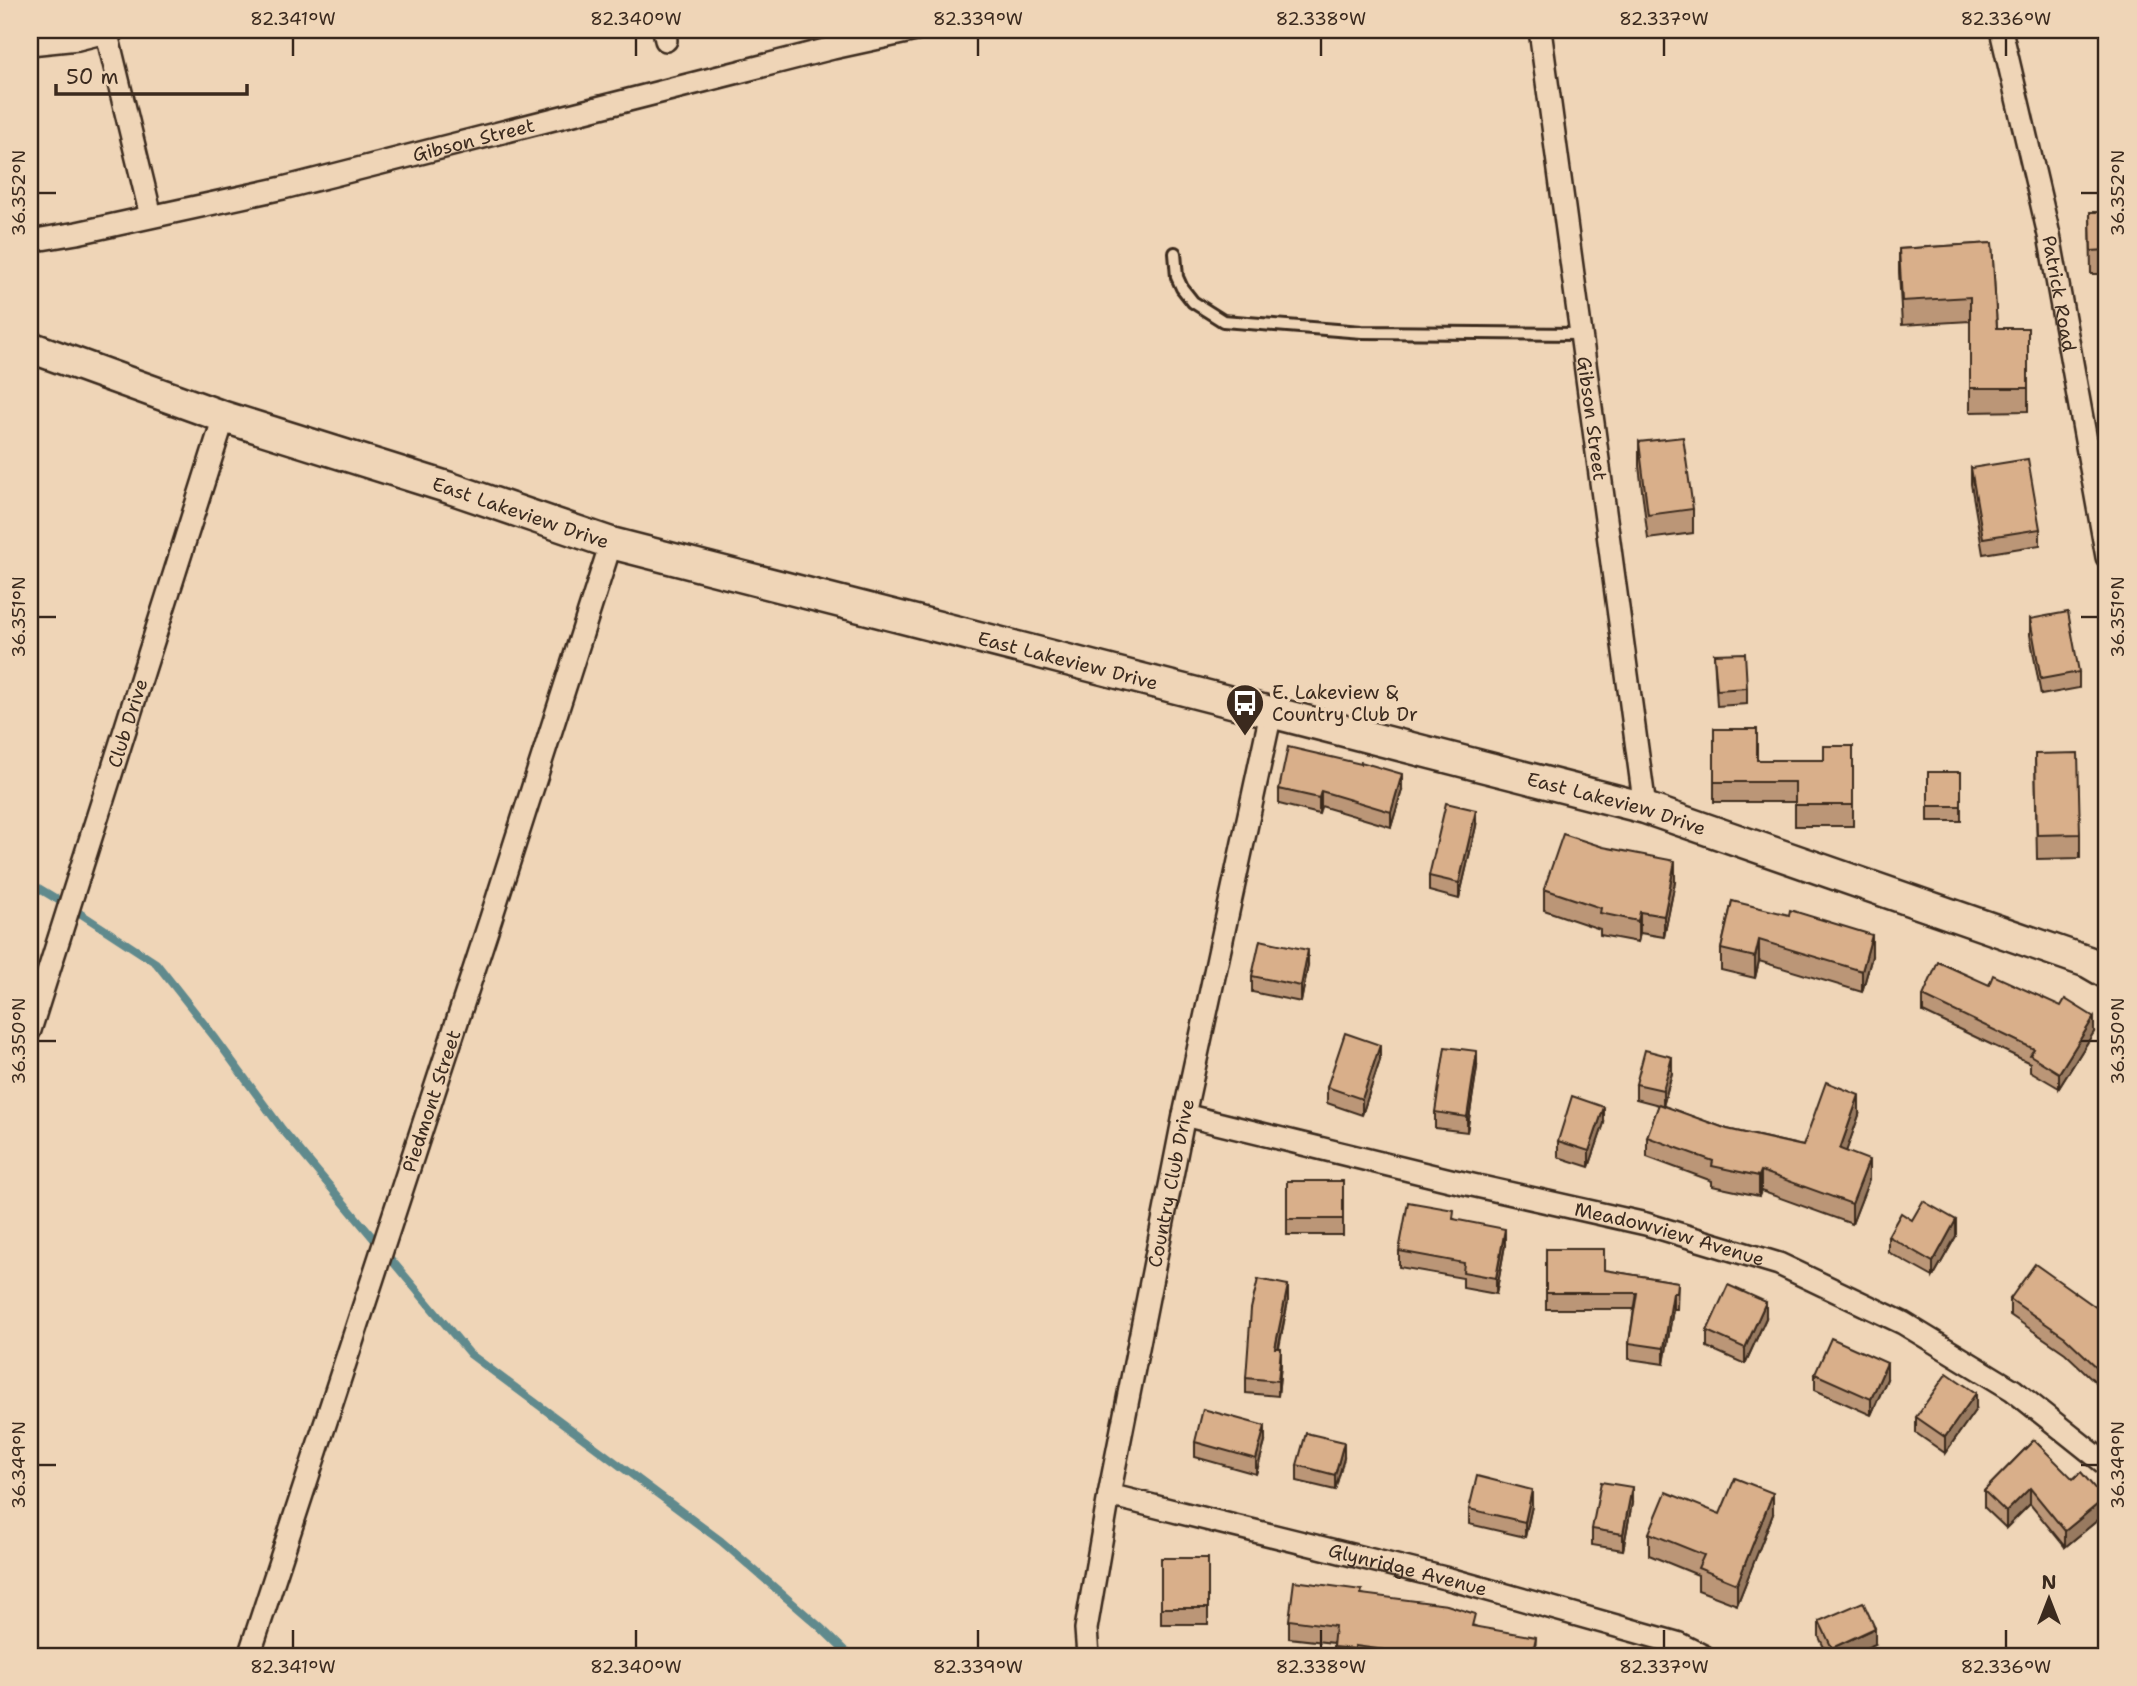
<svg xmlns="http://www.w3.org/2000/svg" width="2137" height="1686" viewBox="0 0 2137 1686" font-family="'Shantell Sans',sans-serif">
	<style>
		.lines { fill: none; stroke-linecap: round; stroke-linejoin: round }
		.stream { stroke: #618a8d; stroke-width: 8 }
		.lane-casing { stroke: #3b2a1e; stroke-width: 16 }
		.street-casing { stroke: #3b2a1e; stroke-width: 26 }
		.secondary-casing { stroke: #3b2a1e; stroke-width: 35 }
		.lane { stroke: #efd5b7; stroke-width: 10 }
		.street { stroke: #efd5b7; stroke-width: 21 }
		.secondary { stroke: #efd5b7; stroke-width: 30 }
		.wall { fill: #bb9677; stroke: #3b2a1e; stroke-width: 2 }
		.shaded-wall { fill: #987a61; stroke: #3b2a1e; stroke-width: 2 }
		.building { fill: #d9af8a; stroke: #3b2a1e; stroke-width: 2 }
		.ticks { fill: none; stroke: #3b2a1e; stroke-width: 2.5 }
		.labels { text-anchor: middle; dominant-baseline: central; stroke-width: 7; stroke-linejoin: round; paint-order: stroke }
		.street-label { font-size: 19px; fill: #3b2a1e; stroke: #efd5b7 }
		.poi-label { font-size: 19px; fill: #3b2a1e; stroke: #efd5b7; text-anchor: start }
		.neatline { fill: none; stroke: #3b2a1e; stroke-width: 2.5 }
		.ticks-label { font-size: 18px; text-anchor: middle; fill: #3b2a1e }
	</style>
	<rect width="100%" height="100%" fill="#efd5b7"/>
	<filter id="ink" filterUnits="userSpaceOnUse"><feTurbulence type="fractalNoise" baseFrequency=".0143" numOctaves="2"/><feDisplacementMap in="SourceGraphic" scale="14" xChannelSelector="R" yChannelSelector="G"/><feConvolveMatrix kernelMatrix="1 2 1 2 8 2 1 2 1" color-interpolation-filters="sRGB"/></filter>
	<g filter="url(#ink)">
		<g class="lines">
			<path class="stream" d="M 30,883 L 75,910 L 156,963 L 216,1039 L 282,1129 L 470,1354 L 721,1541 L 820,1627 L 850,1656"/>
			<g class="lane-casing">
				<path id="lane" d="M 1175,253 L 1177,277 L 1182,288 L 1193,302 L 1223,321 L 1362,332 L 1581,334"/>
			</g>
			<g class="street-casing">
				<g id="street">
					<path d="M 106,30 L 151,216"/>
					<path d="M 664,30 L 666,40"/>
					<path id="s1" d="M 1540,30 L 1645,808"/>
					<path id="s2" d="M 2001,30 L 2049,235 L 2107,557"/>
					<path d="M 30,44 L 78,39 L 114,30"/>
					<path id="s3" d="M 30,241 L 77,233 L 283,188 L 833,48 L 916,30"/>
					<path id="s4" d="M 30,1030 L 224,417"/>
					<path id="s5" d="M 1184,1115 L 1450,1180 L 1646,1224 L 1779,1264 L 1903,1323 L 2013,1390 L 2107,1465"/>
					<path id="s6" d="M 1109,1495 L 1453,1580 L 1677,1643 L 1703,1656"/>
					<path id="s7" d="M 249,1656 L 491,918 L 611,543"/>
					<path id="s8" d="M 1088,1656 L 1086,1629 L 1109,1495 L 1184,1115 L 1271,713"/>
				</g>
			</g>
			<g class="secondary-casing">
				<g id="secondary">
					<path id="s9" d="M 30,347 L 224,417 L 450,488 L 611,543 L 1645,808 L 2088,962 L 2107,973"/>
				</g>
			</g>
			<use href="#lane" class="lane"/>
			<use href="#street" class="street"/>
			<use href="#secondary" class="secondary"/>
		</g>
		<g class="wall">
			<path d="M 2090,212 L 2107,212 L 2107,274 L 2091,274 Z"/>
			<path d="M 1992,243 L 1997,328 L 2028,328 L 2028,411 L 1970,412 L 1970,321 L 1902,325 L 1899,272 L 1899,249 Z"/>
			<path d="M 1639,442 L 1693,509 L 1693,533 L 1648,539 L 1639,466 Z"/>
			<path d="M 1971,468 L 2040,529 L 2040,545 L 1983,554 L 1971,484 Z"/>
			<path d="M 2030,619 L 2079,672 L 2079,688 L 2041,695 L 2030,635 Z"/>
			<path d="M 1714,654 L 1747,688 L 1747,704 L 1717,706 Z"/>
			<path d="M 1714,729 L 1757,760 L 1824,760 L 1853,746 L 1853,826 L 1795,826 L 1795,802 L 1714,802 Z"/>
			<path d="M 2035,754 L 2080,834 L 2080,858 L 2037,859 Z"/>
			<rect x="1928" y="772" width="33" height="49"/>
			<path d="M 1279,789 L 1402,790 L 1391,827 L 1321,806 L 1319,814 L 1279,804 Z"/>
			<path d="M 1476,826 L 1459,899 L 1429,891 L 1429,876 Z"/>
			<path d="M 1675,882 L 1664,937 L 1640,933 L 1638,942 L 1600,935 L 1600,929 L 1544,910 L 1544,889 Z"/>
			<path d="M 1732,901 L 1872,956 L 1862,992 L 1759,961 L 1755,978 L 1721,970 L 1721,949 Z"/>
			<path d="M 1308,965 L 1301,1002 L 1252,992 L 1252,976 Z"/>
			<path d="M 1989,985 L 2094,1032 L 2059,1088 L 2030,1071 L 2030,1063 L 1923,1012 L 1923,996 Z"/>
			<path d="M 1380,1060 L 1362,1115 L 1327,1103 L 1327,1087 Z"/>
			<path d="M 1477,1067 L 1467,1132 L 1435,1128 L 1435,1112 Z"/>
			<path d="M 2107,1067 L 2107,1088 L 2105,1086 L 2105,1070 Z"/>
			<path d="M 1672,1073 L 1663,1106 L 1727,1129 L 1803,1146 L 1859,1115 L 1846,1151 L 1869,1180 L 1852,1224 L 1761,1191 L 1759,1196 L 1712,1186 L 1712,1181 L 1647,1157 L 1647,1137 L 1659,1105 L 1636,1099 L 1636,1084 Z"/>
			<path d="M 1604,1123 L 1589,1167 L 1558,1157 L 1558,1141 Z"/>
			<rect x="1287" y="1181" width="56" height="54"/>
			<path d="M 1454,1219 L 1505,1245 L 1496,1294 L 1463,1288 L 1463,1278 L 1399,1267 L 1399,1251 Z"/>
			<path d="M 1912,1220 L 1956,1236 L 1933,1277 L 1888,1252 L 1888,1236 Z"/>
			<path d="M 1546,1249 L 1604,1270 L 1678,1282 L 1677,1309 L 1673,1309 L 1664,1364 L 1629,1359 L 1629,1343 L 1634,1309 L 1546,1309 Z"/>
			<path d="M 2010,1299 L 2107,1318 L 2107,1382 L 2102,1388 L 2065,1353 L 2010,1315 Z"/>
			<path d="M 1288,1301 L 1279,1348 L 1281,1364 L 1278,1396 L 1246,1393 L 1246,1378 Z"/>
			<path d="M 1766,1318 L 1745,1364 L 1707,1347 L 1707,1331 Z"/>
			<path d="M 1815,1374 L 1887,1379 L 1871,1415 L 1815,1390 Z"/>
			<path d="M 1976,1409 L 1945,1453 L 1916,1433 L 1916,1417 Z"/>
			<path d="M 2034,1440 L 2104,1515 L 2065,1547 L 2030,1504 L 2006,1528 L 1984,1507 L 1984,1491 Z"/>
			<path d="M 1195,1442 L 1265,1442 L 1256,1474 L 1195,1457 Z"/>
			<path d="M 1344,1458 L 1335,1490 L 1297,1481 L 1297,1465 Z"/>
			<path d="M 1632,1503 L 1623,1550 L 1592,1545 L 1592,1529 Z"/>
			<path d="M 1532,1506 L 1525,1537 L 1469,1524 L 1469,1509 Z"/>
			<path d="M 1720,1514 L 1773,1514 L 1737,1605 L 1698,1590 L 1698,1575 L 1649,1555 L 1649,1533 Z"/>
			<rect x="1161" y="1558" width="47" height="66"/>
			<path d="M 2107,1566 L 2107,1594 L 2102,1585 L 2102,1570 Z"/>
			<path d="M 1362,1594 L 1475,1626 L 1536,1655 L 1535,1656 L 1333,1656 L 1333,1643 L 1289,1638 L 1289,1620 Z"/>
			<path d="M 1819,1621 L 1875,1644 L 1848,1656 L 1828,1656 L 1819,1637 Z"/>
		</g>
		<g class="shaded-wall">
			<path d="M 1402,774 L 1402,790 L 1391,827 L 1391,812 Z"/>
			<path d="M 1321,791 L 1321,806 L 1319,814 L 1319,798 Z"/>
			<path d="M 1476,810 L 1476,826 L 1459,899 L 1459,883 Z"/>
			<path d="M 1675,861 L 1675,882 L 1664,937 L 1664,916 Z"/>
			<path d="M 1640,912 L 1640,933 L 1638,942 L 1638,921 Z"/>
			<path d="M 1872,935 L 1872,956 L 1862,992 L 1862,971 Z"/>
			<path d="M 1759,940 L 1759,961 L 1755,978 L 1755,957 Z"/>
			<path d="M 1308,950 L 1308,965 L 1301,1002 L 1301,986 Z"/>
			<path d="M 2094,1017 L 2094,1032 L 2059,1088 L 2059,1073 Z"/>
			<path d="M 1380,1045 L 1380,1060 L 1362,1115 L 1362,1099 Z"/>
			<path d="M 1477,1051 L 1477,1067 L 1467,1132 L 1467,1117 Z"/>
			<path d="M 1672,1057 L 1672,1073 L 1663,1106 L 1663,1090 Z"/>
			<path d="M 1859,1095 L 1859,1115 L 1840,1169 L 1840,1149 Z"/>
			<path d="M 1604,1107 L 1604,1123 L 1589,1167 L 1589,1151 Z"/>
			<path d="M 1869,1160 L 1869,1180 L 1852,1224 L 1852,1204 Z"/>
			<path d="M 1761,1171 L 1761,1191 L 1759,1196 L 1759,1176 Z"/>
			<path d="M 1956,1220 L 1956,1236 L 1933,1277 L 1933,1262 Z"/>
			<path d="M 1505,1229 L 1505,1245 L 1496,1294 L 1496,1278 Z"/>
			<path d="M 1288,1285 L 1288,1301 L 1275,1364 L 1275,1348 Z"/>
			<path d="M 1673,1293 L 1673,1309 L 1664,1364 L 1664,1348 Z"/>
			<path d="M 1766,1302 L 1766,1318 L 1745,1364 L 1745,1348 Z"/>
			<path d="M 1281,1348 L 1281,1364 L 1278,1396 L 1278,1381 Z"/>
			<path d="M 1887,1363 L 1887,1379 L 1871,1415 L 1871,1399 Z"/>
			<path d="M 2107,1366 L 2107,1382 L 2102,1388 L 2102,1372 Z"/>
			<path d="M 1976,1393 L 1976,1409 L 1945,1453 L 1945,1437 Z"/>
			<path d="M 1265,1426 L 1265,1442 L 1256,1474 L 1256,1459 Z"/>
			<path d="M 1344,1442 L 1344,1458 L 1335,1490 L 1335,1475 Z"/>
			<path d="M 1632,1487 L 1632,1503 L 1623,1550 L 1623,1534 Z"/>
			<path d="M 2030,1488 L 2030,1504 L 2006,1528 L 2006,1512 Z"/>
			<path d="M 1532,1490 L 1532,1506 L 1525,1537 L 1525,1522 Z"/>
			<path d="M 1773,1493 L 1773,1514 L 1737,1605 L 1737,1584 Z"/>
			<path d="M 2104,1499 L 2104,1515 L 2065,1547 L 2065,1531 Z"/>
			<path d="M 1875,1628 L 1875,1644 L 1848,1656 L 1832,1656 L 1832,1648 Z"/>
			<path d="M 1536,1637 L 1535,1656 L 1532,1656 Z"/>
		</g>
		<g class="building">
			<path d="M 2090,212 L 2107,212 L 2107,250 L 2091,251 Z"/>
			<path d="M 1992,243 L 1997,328 L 2028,328 L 2028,388 L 1970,388 L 1970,297 L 1902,301 L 1899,249 Z"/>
			<path d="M 1683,437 L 1693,509 L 1648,515 L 1639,442 Z"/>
			<path d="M 2028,459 L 2040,529 L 1983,538 L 1971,468 Z"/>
			<path d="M 2068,612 L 2079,672 L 2041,679 L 2030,619 Z"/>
			<path d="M 1745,653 L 1747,688 L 1717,690 L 1714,654 Z"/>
			<path d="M 1714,729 L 1757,729 L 1757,760 L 1824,760 L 1824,746 L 1853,746 L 1853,805 L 1795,805 L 1795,782 L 1714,782 Z"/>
			<path d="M 1288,747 L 1361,764 L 1361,762 L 1402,774 L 1391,812 L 1321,791 L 1319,798 L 1279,789 Z"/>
			<path d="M 2078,753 L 2080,834 L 2037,835 L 2035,754 Z"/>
			<rect x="1928" y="772" width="33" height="34"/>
			<path d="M 1446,803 L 1476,810 L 1459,883 L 1429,876 Z"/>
			<path d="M 1563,834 L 1603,847 L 1675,861 L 1664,916 L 1640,912 L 1638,921 L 1600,913 L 1601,908 L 1544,889 Z"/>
			<path d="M 1732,901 L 1789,915 L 1790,910 L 1872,935 L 1862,971 L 1759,940 L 1755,957 L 1721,949 Z"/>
			<path d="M 1260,940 L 1308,950 L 1301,986 L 1252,976 Z"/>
			<path d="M 1938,962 L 1989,985 L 1993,975 L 2061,1006 L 2065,999 L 2094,1017 L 2059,1073 L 2030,1055 L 2034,1049 L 1923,996 Z"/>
			<path d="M 1345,1033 L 1380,1045 L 1362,1099 L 1327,1087 Z"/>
			<path d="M 1445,1047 L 1477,1051 L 1467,1117 L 1435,1112 Z"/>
			<path d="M 1645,1050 L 1672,1057 L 1663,1090 L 1636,1084 Z"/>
			<path d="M 1826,1082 L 1859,1095 L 1840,1149 L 1869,1160 L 1852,1204 L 1761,1171 L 1759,1176 L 1712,1166 L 1713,1161 L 1647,1137 L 1659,1104 L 1727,1129 L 1803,1146 Z"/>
			<path d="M 1572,1096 L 1604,1107 L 1589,1151 L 1558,1141 Z"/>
			<rect x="1287" y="1181" width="56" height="38"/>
			<path d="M 1923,1201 L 1956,1220 L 1933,1262 L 1888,1236 L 1901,1213 L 1912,1220 Z"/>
			<path d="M 1408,1202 L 1454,1210 L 1453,1219 L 1505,1229 L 1496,1278 L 1463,1272 L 1464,1263 L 1399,1251 Z"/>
			<path d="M 1546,1249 L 1604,1249 L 1604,1270 L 1678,1282 L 1677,1293 L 1673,1293 L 1664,1348 L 1629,1343 L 1637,1293 L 1546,1293 Z"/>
			<path d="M 2035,1264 L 2097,1308 L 2107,1318 L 2107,1366 L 2102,1372 L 2065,1337 L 2010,1299 Z"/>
			<path d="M 1258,1279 L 1288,1285 L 1275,1348 L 1281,1348 L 1278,1381 L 1246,1378 L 1251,1309 Z"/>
			<path d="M 1728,1285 L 1766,1302 L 1745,1348 L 1707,1331 Z"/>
			<path d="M 1831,1338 L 1887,1363 L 1871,1399 L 1815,1374 Z"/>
			<path d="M 1947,1373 L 1976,1393 L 1945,1437 L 1916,1417 Z"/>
			<path d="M 1203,1409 L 1265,1426 L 1256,1459 L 1195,1442 Z"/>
			<path d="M 1306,1433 L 1344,1442 L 1335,1475 L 1297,1465 Z"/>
			<path d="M 2034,1440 L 2073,1479 L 2081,1472 L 2104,1499 L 2065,1531 L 2030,1488 L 2006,1512 L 1984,1491 Z"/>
			<path d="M 1477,1476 L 1532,1490 L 1525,1522 L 1469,1509 Z"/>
			<path d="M 1735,1478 L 1773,1493 L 1737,1584 L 1698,1568 L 1704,1555 L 1649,1533 L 1666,1492 L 1720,1514 Z"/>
			<path d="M 1601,1482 L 1632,1487 L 1623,1534 L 1592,1529 Z"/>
			<rect x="1161" y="1558" width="47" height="50"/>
			<path d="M 2107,1566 L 2107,1579 L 2102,1570 Z"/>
			<path d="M 1294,1581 L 1362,1590 L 1361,1594 L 1447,1605 L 1475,1614 L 1472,1626 L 1536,1637 L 1532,1656 L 1429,1656 L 1355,1646 L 1355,1649 L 1333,1647 L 1335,1626 L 1289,1620 Z"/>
			<path d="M 1863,1602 L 1875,1628 L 1832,1648 L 1819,1621 Z"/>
		</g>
	</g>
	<path class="ticks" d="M 293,38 L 293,56M 636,38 L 636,56M 978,38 L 978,56M 1321,38 L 1321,56M 1664,38 L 1664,56M 2006,38 L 2006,56M 38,193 L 56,193M 2081,193 L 2098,193M 38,617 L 56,617M 2081,617 L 2098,617M 38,1041 L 56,1041M 2081,1041 L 2098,1041M 38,1465 L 56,1465M 2081,1465 L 2098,1465M 293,1630 L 293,1648M 636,1630 L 636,1648M 978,1630 L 978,1648M 1321,1630 L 1321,1648M 1664,1630 L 1664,1648M 2006,1630 L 2006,1648"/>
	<defs>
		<g id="bus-pin" transform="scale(2.0125)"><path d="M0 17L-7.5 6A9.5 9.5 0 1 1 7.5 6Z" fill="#3b2a1e" stroke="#efd5b7"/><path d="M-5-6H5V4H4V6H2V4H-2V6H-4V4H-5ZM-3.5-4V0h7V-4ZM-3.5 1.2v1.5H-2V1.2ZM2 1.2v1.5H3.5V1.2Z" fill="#fff"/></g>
	</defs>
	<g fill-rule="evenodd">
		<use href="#bus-pin" x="1245" y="703"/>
	</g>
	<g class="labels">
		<g class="street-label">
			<text stroke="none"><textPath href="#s3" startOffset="455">Gibson Street</textPath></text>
			<text stroke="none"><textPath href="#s2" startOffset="270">Patrick Road</textPath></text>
			<text stroke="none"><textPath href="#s1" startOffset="392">Gibson Street</textPath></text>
			<text stroke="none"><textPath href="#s9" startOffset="518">East Lakeview Drive</textPath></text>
			<text stroke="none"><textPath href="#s9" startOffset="1085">East Lakeview Drive</textPath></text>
			<text stroke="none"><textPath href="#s4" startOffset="322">Club Drive</textPath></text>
			<text stroke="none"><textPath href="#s9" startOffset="1652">East Lakeview Drive</textPath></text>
			<text stroke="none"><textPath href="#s7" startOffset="584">Piedmont Street</textPath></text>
			<text stroke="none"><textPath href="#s8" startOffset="481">Country Club Drive</textPath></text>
			<text stroke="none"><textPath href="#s5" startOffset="500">Meadowview Avenue</textPath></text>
			<text stroke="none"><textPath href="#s6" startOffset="308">Glynridge Avenue</textPath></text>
		</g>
		<g class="poi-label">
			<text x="1272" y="692">E. Lakeview &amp;<tspan x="1272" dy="22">Country Club Dr</tspan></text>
		</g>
	</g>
	<rect width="2137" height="1686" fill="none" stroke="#efd5b7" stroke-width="77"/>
	<g transform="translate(2049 1599)" stroke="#efd5b7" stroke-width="5" paint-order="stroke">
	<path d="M0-5L12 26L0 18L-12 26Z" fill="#3b2a1e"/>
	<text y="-10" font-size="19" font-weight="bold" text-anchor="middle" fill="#3b2a1e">N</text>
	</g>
	<path d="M56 84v10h191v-10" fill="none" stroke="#3b2a1e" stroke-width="3.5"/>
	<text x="66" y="84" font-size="21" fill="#3b2a1e" stroke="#efd5b7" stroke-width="5" paint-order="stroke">50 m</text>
	<rect x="38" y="38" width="2060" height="1610" class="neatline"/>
	<g class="ticks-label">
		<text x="293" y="25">82.341°W</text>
		<text x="636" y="25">82.340°W</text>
		<text x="978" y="25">82.339°W</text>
		<text x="1321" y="25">82.338°W</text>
		<text x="1664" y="25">82.337°W</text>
		<text x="2006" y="25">82.336°W</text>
		<text transform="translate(19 193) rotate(-90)" y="6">36.352°N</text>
		<text transform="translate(2118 193) rotate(-90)" y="6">36.352°N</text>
		<text transform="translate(19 617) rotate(-90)" y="6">36.351°N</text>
		<text transform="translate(2118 617) rotate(-90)" y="6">36.351°N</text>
		<text transform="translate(19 1041) rotate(-90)" y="6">36.350°N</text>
		<text transform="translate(2118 1041) rotate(-90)" y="6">36.350°N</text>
		<text transform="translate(19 1465) rotate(-90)" y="6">36.349°N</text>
		<text transform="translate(2118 1465) rotate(-90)" y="6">36.349°N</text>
		<text x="293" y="1673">82.341°W</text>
		<text x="636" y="1673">82.340°W</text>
		<text x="978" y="1673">82.339°W</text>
		<text x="1321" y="1673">82.338°W</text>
		<text x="1664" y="1673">82.337°W</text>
		<text x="2006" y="1673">82.336°W</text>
	</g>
</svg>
